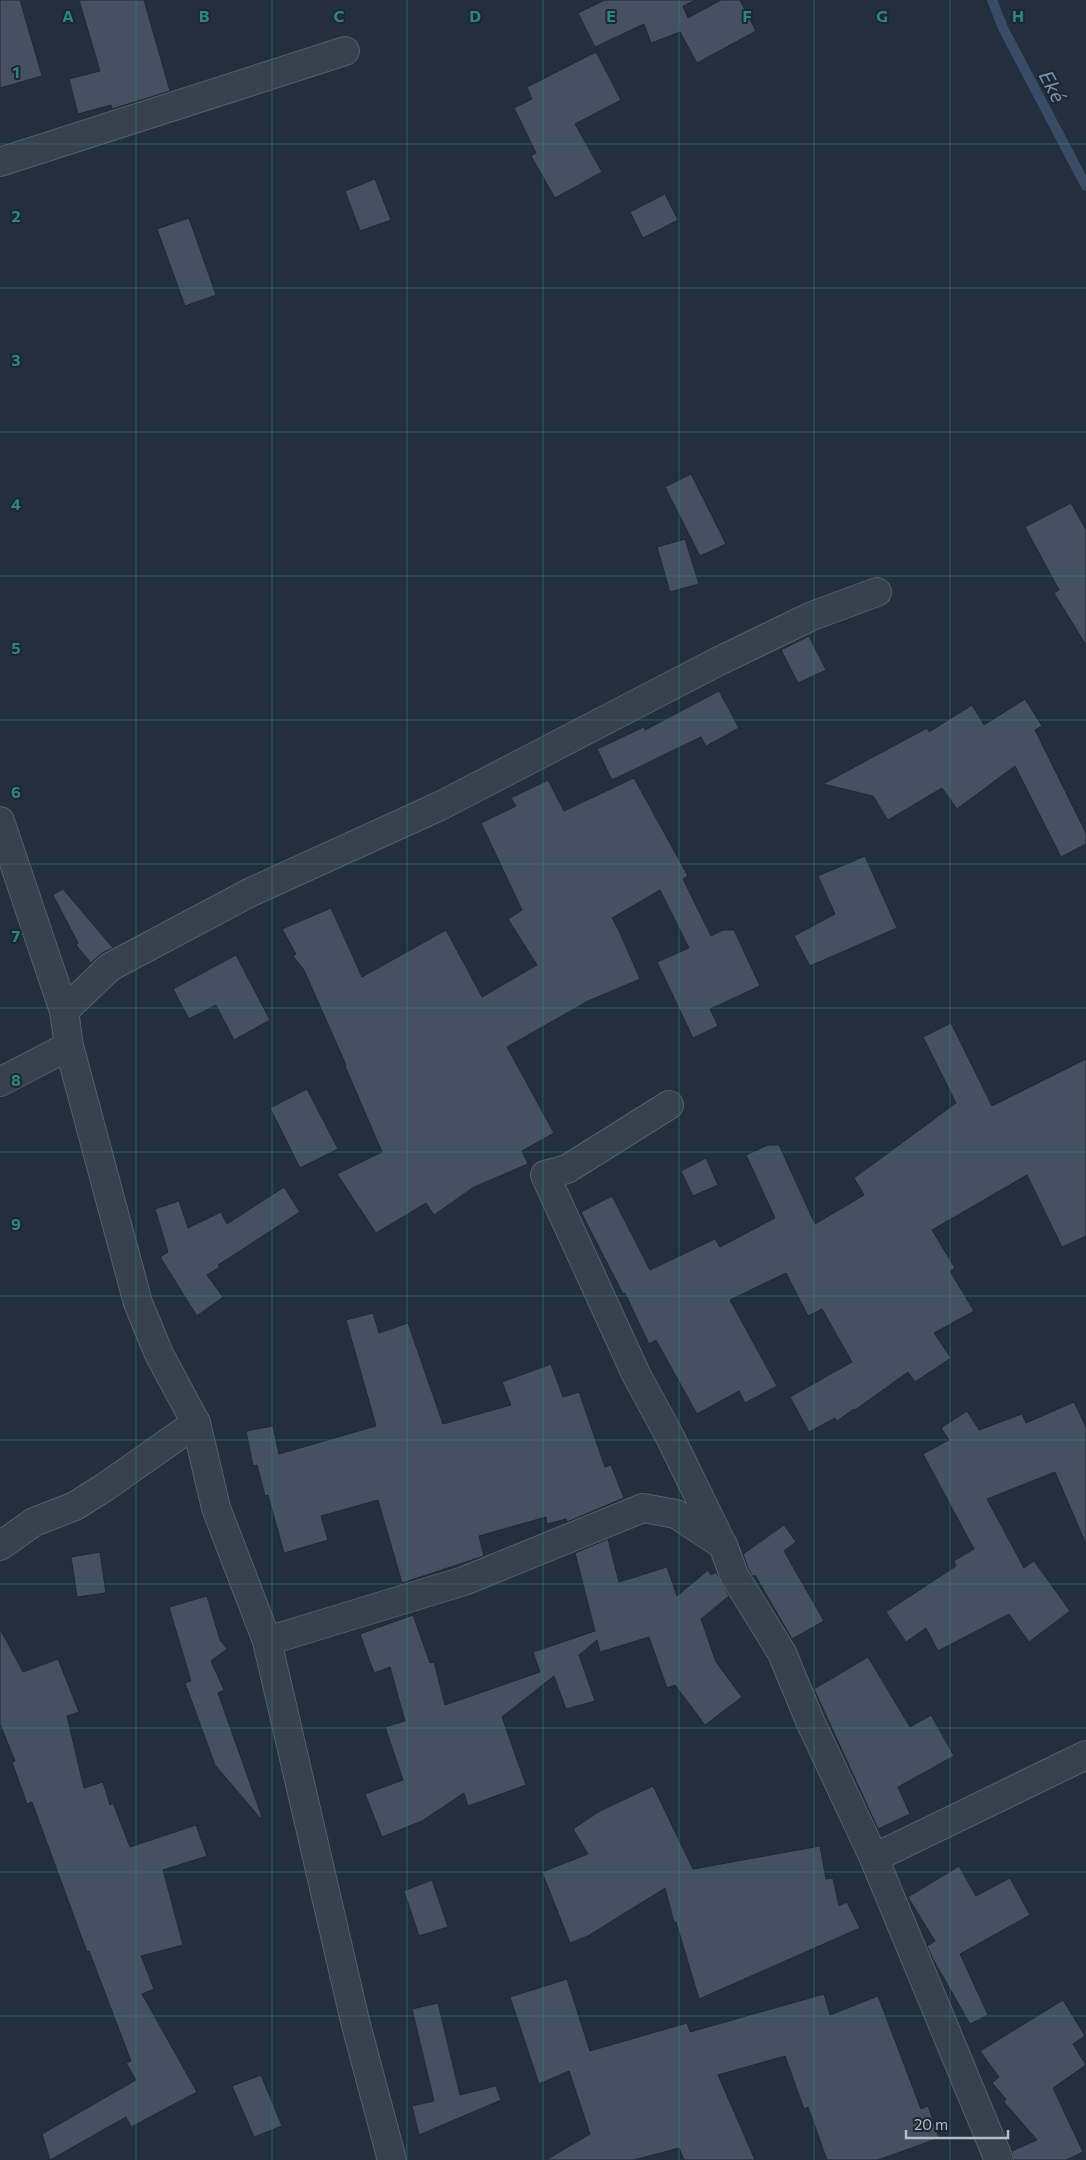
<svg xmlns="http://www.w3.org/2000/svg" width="1086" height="2160" viewBox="0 0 1086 2160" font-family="Commissioner,sans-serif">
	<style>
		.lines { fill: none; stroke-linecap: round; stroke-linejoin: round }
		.stream { stroke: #394c67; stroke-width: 10 }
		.building { fill: #455162; stroke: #1f2835 }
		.minor-casing { stroke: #565f6c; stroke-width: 30 }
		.minor { stroke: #38414e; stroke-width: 28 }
		.grid { fill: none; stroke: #308480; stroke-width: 1; stroke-opacity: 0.55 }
		.labels { text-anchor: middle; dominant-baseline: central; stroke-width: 4; stroke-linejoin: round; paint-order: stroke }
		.water-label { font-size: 20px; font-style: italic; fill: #7c92b1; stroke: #1d2633 }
		.grid-label { font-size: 16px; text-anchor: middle; font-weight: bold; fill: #308480; stroke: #1d2633; stroke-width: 4; stroke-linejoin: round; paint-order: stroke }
	</style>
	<rect width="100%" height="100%" fill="#242f3e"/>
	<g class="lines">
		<path class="stream" d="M 992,0 L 1003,28 L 1086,186"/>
	</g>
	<g class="building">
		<path d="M 0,0 L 20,0 L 42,76 L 0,88 Z"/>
		<path d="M 79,0 L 144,0 L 170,91 L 112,109 L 111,105 L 78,114 L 69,79 L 100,71 Z"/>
		<path d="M 605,0 L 696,0 L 683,6 L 688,18 L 721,0 L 740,0 L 756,31 L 697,63 L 680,32 L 651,43 L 644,24 L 595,47 L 578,13 Z"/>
		<path d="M 596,52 L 621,100 L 575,124 L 602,172 L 555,198 L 531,156 L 536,153 L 514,108 L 532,99 L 527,87 Z"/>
		<path d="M 375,179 L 391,220 L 360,231 L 345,191 Z"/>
		<path d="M 665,194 L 678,220 L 643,238 L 630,212 Z"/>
		<path d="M 189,218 L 216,295 L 185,306 L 157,229 Z"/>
		<path d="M 691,474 L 726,544 L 700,556 L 665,487 Z"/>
		<path d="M 1071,503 L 1086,530 L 1086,645 L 1054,593 L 1059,590 L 1025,527 Z"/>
		<path d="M 685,539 L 699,584 L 670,592 L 657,547 Z"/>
		<path d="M 809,636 L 826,670 L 798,683 L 781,650 Z"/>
		<path d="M 719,691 L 739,728 L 706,746 L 701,737 L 612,780 L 597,749 L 644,727 L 645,730 Z"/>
		<path d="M 1025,699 L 1042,726 L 1035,730 L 1086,833 L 1086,844 L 1061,857 L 1015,766 L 957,809 L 942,788 L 888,820 L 873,796 L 823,784 L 927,728 L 929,732 L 972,705 L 984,725 Z"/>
		<path d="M 634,778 L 688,876 L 683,879 L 711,936 L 723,930 L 734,930 L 760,986 L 710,1009 L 718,1026 L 693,1038 L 657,962 L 689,948 L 660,890 L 612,918 L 620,933 L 640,979 L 588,1001 L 507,1047 L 554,1133 L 522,1151 L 528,1164 L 474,1187 L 434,1215 L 426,1203 L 376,1233 L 337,1174 L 382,1152 L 345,1066 L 346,1065 L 304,970 L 293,956 L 296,954 L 282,929 L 331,908 L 362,977 L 446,930 L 482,997 L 537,965 L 508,919 L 522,910 L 481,823 L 516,806 L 511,798 L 548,780 L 564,811 Z"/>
		<path d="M 865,856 L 897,928 L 810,966 L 794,936 L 835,914 L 818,876 Z"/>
		<path d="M 63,889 L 113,948 L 102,953 L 91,963 L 76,945 L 78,943 L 53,895 Z"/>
		<path d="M 236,955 L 270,1020 L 234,1040 L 216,1005 L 189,1019 L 173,989 Z"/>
		<path d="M 951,1023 L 992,1106 L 1086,1059 L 1086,1236 L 1062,1247 L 1027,1175 L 932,1230 L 955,1268 L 950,1271 L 974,1311 L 934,1333 L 951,1358 L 915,1382 L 908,1372 L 855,1410 L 854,1409 L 837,1421 L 835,1418 L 809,1432 L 790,1397 L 852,1362 L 822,1309 L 808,1316 L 786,1273 L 730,1300 L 777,1386 L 745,1403 L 739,1391 L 697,1414 L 656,1340 L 649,1344 L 625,1293 L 623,1294 L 581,1212 L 612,1196 L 650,1270 L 715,1239 L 720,1247 L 775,1218 L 746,1155 L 768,1145 L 779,1145 L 815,1224 L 864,1195 L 854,1178 L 956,1103 L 923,1037 Z"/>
		<path d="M 307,1089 L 338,1149 L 300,1168 L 270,1108 Z"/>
		<path d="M 706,1158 L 718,1185 L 693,1196 L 681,1171 Z"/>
		<path d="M 284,1187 L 300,1212 L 218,1265 L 220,1267 L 207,1275 L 223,1297 L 197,1316 L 160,1257 L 168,1252 L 155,1209 L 179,1201 L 188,1228 L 221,1212 L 227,1224 Z"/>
		<path d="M 373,1313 L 379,1333 L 408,1323 L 443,1424 L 511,1405 L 502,1382 L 551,1364 L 563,1397 L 579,1392 L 605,1467 L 611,1465 L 624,1498 L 567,1522 L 566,1519 L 547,1524 L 546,1517 L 479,1536 L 484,1556 L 402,1583 L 378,1500 L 321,1516 L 328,1540 L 284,1553 L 268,1495 L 265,1496 L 257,1465 L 253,1466 L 246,1431 L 273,1426 L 279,1454 L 376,1426 L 346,1320 Z"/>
		<path d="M 1074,1402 L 1086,1427 L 1086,1544 L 1055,1472 L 987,1499 L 1024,1568 L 1034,1561 L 1070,1611 L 1029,1642 L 1009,1614 L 938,1651 L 926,1628 L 906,1642 L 886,1612 L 956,1566 L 954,1561 L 974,1549 L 923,1454 L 949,1440 L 941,1428 L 967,1411 L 979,1430 L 1022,1414 L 1026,1423 Z"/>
		<path d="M 784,1525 L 796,1542 L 784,1551 L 824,1621 L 792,1639 L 755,1575 L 753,1577 L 748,1568 L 743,1554 Z"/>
		<path d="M 608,1539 L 619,1582 L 667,1567 L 677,1596 L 708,1570 L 711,1575 L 716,1572 L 729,1596 L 701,1619 L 716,1662 L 742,1697 L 705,1725 L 675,1685 L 667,1688 L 649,1637 L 600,1652 L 597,1640 L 579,1655 L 595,1701 L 566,1709 L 554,1676 L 502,1717 L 526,1785 L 468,1806 L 464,1793 L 422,1821 L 382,1837 L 365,1794 L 403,1780 L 385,1727 L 405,1721 L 390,1667 L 374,1673 L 360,1634 L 413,1615 L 430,1663 L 434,1662 L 445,1705 L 540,1672 L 533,1652 L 595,1631 L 575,1553 Z"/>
		<path d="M 100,1552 L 106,1593 L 77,1597 L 71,1557 Z"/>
		<path d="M 207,1596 L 220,1640 L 227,1649 L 211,1661 L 224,1690 L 218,1693 L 262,1817 L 260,1818 L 215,1765 L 185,1683 L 191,1681 L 169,1607 Z"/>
		<path d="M 0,1629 L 23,1672 L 58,1659 L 79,1712 L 67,1716 L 84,1788 L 103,1782 L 110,1805 L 113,1803 L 130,1847 L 196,1825 L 207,1856 L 163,1870 L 183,1945 L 141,1956 L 154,1989 L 142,1994 L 197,2092 L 131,2127 L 126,2117 L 50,2160 L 42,2134 L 136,2080 L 126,2063 L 131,2061 L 89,1951 L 87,1952 L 32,1802 L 27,1804 L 12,1762 L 15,1761 L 0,1724 Z"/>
		<path d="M 868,1657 L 910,1727 L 931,1715 L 954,1756 L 898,1787 L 910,1814 L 878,1829 L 814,1689 Z"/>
		<path d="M 653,1786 L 693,1869 L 820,1846 L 826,1879 L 833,1878 L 839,1906 L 847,1902 L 860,1928 L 699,1999 L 676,1922 L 674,1922 L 665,1888 L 588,1936 L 570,1943 L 542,1872 L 588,1854 L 573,1829 L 600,1811 Z"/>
		<path d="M 959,1866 L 976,1896 L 1010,1878 L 1030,1915 L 960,1954 L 988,2015 L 970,2024 L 934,1961 L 927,1946 L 935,1941 L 908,1897 Z"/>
		<path d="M 432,1880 L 448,1927 L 419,1936 L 404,1891 Z"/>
		<path d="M 567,1979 L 590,2051 L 687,2023 L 690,2032 L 824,1994 L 830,2015 L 878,1996 L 921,2109 L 928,2106 L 939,2138 L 878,2160 L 827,2160 L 808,2107 L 804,2109 L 785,2056 L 718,2075 L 755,2160 L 684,2160 L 679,2148 L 634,2160 L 546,2160 L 590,2134 L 569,2071 L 539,2084 L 510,1997 Z"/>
		<path d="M 1063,2000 L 1085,2036 L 1073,2044 L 1086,2065 L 1053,2088 L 1083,2152 L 1066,2160 L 1014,2160 L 1012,2151 L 1037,2140 L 1004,2102 L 1006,2099 L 992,2083 L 999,2077 L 980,2051 Z"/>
		<path d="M 438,2003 L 460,2095 L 496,2086 L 501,2100 L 419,2135 L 412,2106 L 434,2101 L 412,2009 Z"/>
		<path d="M 261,2075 L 282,2126 L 254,2137 L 232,2086 Z"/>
	</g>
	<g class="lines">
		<g class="minor-casing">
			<g id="minor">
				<path d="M 0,162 L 345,51"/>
				<path d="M 0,821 L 64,1011 L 69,1046 L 138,1303 L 159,1354 L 196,1423 L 216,1508 L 267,1641 L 355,2021 L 392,2160"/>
				<path d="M 64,1011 L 110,967 L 251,892 L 440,806 L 717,662 L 812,616 L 877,592"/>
				<path d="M 0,1082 L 69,1046"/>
				<path d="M 669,1105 L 567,1169 L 545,1175 L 636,1374 L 670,1437 L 722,1544"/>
				<path d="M 0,1546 L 34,1522 L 75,1506 L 105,1487 L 196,1423"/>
				<path d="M 267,1641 L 464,1581 L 643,1508 L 676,1514 L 723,1545 L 734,1575 L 782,1653 L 810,1721 L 874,1858 L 999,2160"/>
				<path d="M 874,1858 L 1086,1755"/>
			</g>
		</g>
		<use href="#minor" class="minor"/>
	</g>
	<path class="grid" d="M 136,0 L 136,2160M 272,0 L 272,2160M 407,0 L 407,2160M 543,0 L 543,2160M 679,0 L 679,2160M 814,0 L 814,2160M 950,0 L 950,2160M 0,144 L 1086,144M 0,288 L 1086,288M 0,432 L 1086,432M 0,576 L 1086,576M 0,720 L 1086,720M 0,864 L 1086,864M 0,1008 L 1086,1008M 0,1152 L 1086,1152M 0,1296 L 1086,1296M 0,1440 L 1086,1440M 0,1584 L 1086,1584M 0,1728 L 1086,1728M 0,1872 L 1086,1872M 0,2016 L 1086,2016"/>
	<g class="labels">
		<g class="water-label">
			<text transform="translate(1053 86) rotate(62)">Eké</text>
		</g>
	</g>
	<g class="grid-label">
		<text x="68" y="22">A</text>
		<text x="204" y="22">B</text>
		<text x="339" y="22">C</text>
		<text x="475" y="22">D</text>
		<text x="611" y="22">E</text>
		<text x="747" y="22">F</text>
		<text x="882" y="22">G</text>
		<text x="1018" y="22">H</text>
		<text x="16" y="78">1</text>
		<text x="16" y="222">2</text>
		<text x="16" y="366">3</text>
		<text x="16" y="510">4</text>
		<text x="16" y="654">5</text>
		<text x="16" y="798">6</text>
		<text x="16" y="942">7</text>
		<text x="16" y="1086">8</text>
		<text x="16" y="1230">9</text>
	</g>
	<path d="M906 2130v8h102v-8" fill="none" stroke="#b4bcc9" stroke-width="2.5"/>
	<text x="914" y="2130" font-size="15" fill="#b4bcc9" stroke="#1d2633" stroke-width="4" paint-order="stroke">20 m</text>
</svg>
